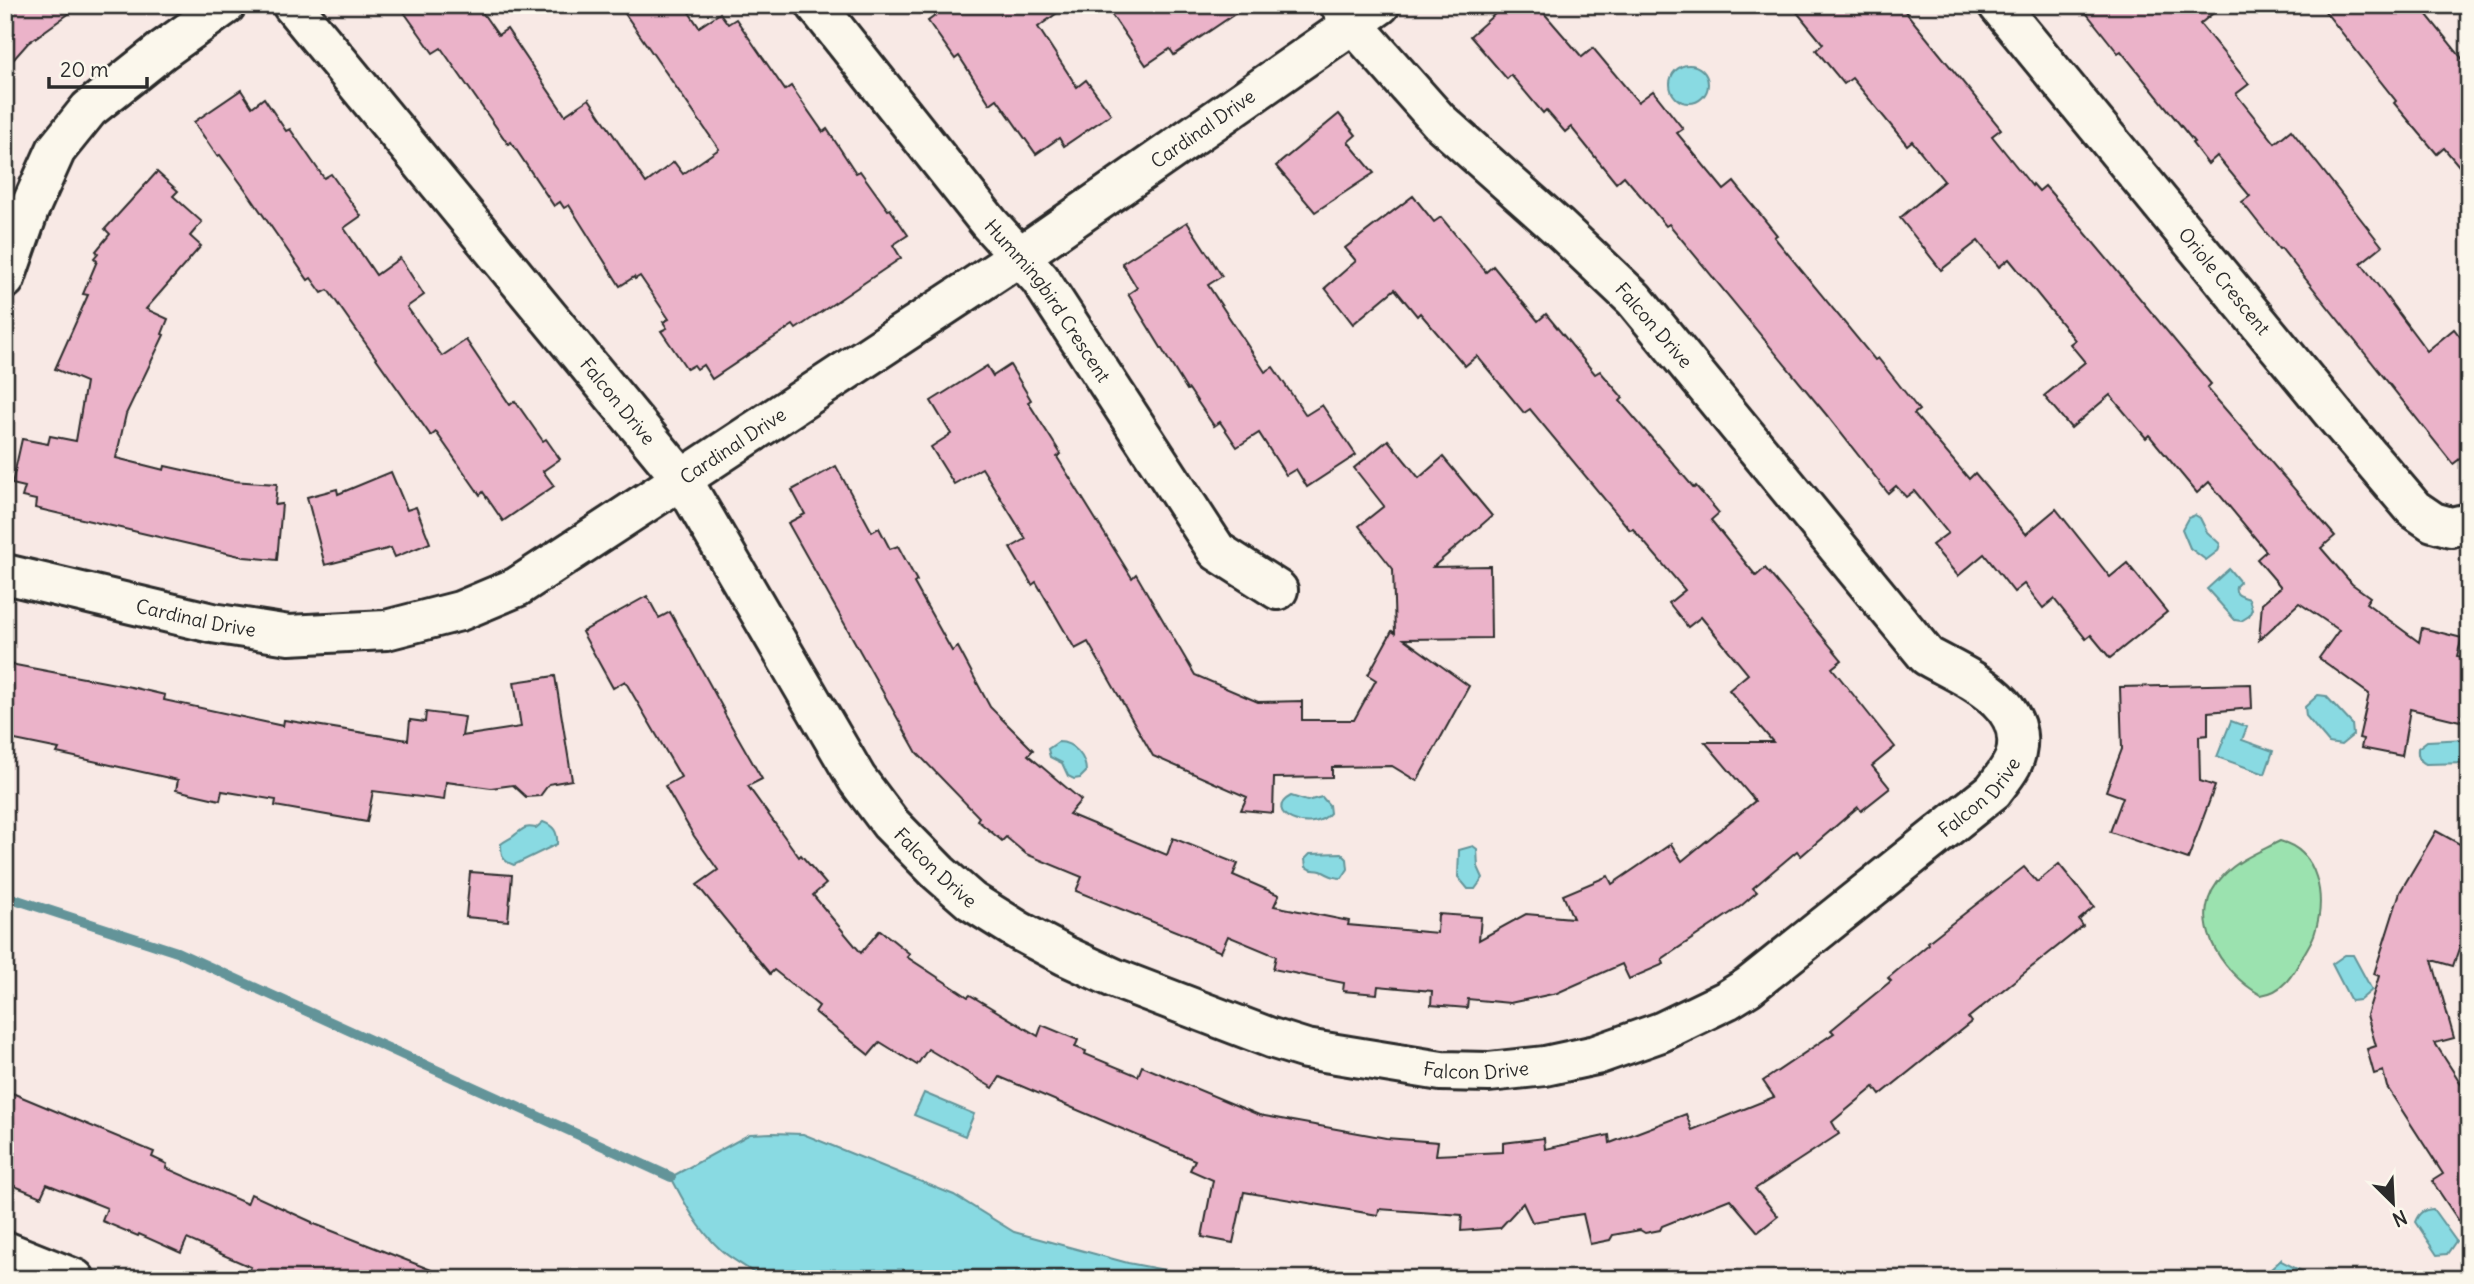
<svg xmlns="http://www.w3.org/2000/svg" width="2474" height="1284" viewBox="0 0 2474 1284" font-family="Delius,sans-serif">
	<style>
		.green { fill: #9be2af; stroke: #63866d; stroke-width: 2 }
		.water { fill: #89dae2; stroke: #639499; stroke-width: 2 }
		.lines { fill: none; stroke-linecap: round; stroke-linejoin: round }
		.stream { stroke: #639499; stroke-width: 10 }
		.building { fill: #ebb3c9; stroke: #2b2b2b; stroke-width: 2 }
		.minor-casing { stroke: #2b2b2b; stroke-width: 44 }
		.minor { stroke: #fbf7ec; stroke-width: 38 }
		.labels { text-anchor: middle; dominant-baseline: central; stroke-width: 6; stroke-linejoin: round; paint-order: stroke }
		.street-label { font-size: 19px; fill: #2b2b2b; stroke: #fbf7ec }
	</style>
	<rect width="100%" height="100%" fill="#f8e9e5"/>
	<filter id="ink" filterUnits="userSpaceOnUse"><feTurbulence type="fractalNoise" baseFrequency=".0143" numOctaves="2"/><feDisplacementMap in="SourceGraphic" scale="14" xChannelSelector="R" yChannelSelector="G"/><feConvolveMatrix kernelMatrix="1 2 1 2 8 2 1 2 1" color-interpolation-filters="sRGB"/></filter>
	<g filter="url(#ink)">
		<path class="green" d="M 2280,841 C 2319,851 2326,898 2315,932 C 2313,940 2307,948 2303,956 C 2293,975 2283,992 2261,995 C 2220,972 2183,916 2224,875 C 2239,859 2261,851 2280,841 Z"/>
		<g class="water">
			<circle cx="1689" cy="84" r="19"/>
			<path d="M 2195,515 L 2200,518 L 2207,532 L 2220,544 L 2218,551 L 2206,560 L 2190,548 L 2182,529 L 2188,518 Z"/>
			<path d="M 2229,569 L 2240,582 L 2236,586 C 2234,596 2242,596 2249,599 L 2252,609 L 2249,616 L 2241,621 L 2235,620 L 2207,589 Z"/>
			<path d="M 2318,695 L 2326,696 L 2352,724 L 2353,735 L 2341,745 L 2329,743 L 2306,716 L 2305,707 Z"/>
			<path d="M 2231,721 L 2247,727 L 2242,740 L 2273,751 L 2265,774 L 2217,757 Z"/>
			<path d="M 2466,739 L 2468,763 L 2426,764 C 2419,761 2417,756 2418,748 L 2427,741 Z"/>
			<path d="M 1058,742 C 1074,742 1086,757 1086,772 L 1080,778 L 1074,779 L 1068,776 L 1062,763 L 1050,757 L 1048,749 Z"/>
			<path d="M 1291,796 L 1307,801 L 1322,797 L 1329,805 L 1330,813 C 1311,836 1260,812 1291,796 Z"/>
			<path d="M 543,822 C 554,826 558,832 557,844 L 514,865 C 502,861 501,856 501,844 C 506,840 512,838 516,834 C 524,828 525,826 536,828 Z"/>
			<path d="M 1473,846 L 1477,849 L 1478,867 L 1483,878 L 1475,889 L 1468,889 L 1458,877 L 1459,850 Z"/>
			<path d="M 1341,853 L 1347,859 L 1348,869 L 1342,878 C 1332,878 1330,875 1321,871 C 1315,869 1312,872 1306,867 L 1305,859 L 1310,854 Z"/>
			<path d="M 2345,955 L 2353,955 L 2372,990 L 2360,1000 L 2351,1001 L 2332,964 Z"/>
			<path d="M 924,1093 L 974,1114 L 965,1136 L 914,1115 Z"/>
			<path d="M 772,1133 L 803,1134 L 954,1195 L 1014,1232 L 1128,1263 L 1212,1279 L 761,1279 C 749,1267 733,1261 721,1250 C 698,1229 685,1204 671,1177 L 750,1134 Z"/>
			<path d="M 2433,1209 L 2456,1241 L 2447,1254 L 2437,1255 L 2415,1222 C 2419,1212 2423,1210 2433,1209 Z"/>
			<path d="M 2281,1260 L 2281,1261 L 2317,1279 L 2260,1279 Z"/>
		</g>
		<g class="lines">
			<path class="stream" d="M 5,896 L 177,952 L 671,1177"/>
		</g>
		<g class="building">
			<path d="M 5,5 L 81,5 L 28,43 L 5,69 Z"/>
			<path d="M 399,5 L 477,5 L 498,35 L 507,29 L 565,115 L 589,99 L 646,183 L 674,162 L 683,174 L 719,149 L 619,5 L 684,5 L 699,27 L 720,13 L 728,24 L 736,19 L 785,90 L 791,86 L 823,132 L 827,129 L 856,173 L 860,171 L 888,210 L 890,209 L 908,235 L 893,245 L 901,258 L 796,329 L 793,325 L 712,379 L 703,365 L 697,369 L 694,365 L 687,369 L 661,331 L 667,328 L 663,322 L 669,319 L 640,276 L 635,279 L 634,277 L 620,286 L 569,205 L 564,208 L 560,202 L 554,206 L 511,142 L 508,144 L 441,48 L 433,53 Z"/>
			<path d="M 928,5 L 1068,5 L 1038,27 L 1077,87 L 1086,80 L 1111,114 L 1064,146 L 1059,138 L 1036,154 L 997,99 L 990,104 L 959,56 L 955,59 L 928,21 L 935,16 Z"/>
			<path d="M 1105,5 L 1248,5 L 1174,55 L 1170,49 L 1146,65 Z"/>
			<path d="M 1505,5 L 1537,5 L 1582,57 L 1593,48 L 1638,102 L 1653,91 L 1683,129 L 1677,133 L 1724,190 L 1734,182 L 1777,235 L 1774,237 L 1875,360 L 1878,358 L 1919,410 L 1914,414 L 1969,479 L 1975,473 L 2026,534 L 2056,509 L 2110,577 L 2127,563 L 2167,612 L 2110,658 L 2091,635 L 2086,639 L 2054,599 L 2043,608 L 2024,584 L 2014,592 L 1984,554 L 1958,576 L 1932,545 L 1948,533 L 1914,491 L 1906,497 L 1896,486 L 1888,493 L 1829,418 L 1669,224 L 1666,226 L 1624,176 L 1616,183 L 1571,127 L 1565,132 L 1546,110 L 1543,113 L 1511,75 L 1507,79 L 1470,36 Z"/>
			<path d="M 1791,5 L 1900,5 L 2001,129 L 1992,136 L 2032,186 L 2033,184 L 2039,191 L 2045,186 L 2073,218 L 2211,384 L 2207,388 L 2335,536 L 2321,548 L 2352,584 L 2370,597 L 2366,603 L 2419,642 L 2422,628 L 2462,638 L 2457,656 L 2469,658 L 2469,718 L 2461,716 L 2460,721 L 2410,709 L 2402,756 L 2361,748 L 2363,739 L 2359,738 L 2369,694 L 2319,658 L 2339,630 L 2299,603 L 2259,640 L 2262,603 L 2281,587 L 2257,559 L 2266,551 L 2209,482 L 2197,493 L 2149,435 L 2146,438 L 2110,395 L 2071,428 L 2044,396 L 2085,362 L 2070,344 L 2075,340 L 2009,259 L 1999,267 L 1978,241 L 1941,270 L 1900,218 L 1944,181 L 1912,141 L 1907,145 L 1852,78 L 1844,84 L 1816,50 L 1823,44 Z"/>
			<path d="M 2080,5 L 2223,5 L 2200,24 L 2249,84 L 2236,94 L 2275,143 L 2291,130 L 2382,246 L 2361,263 L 2427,351 L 2454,329 L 2469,348 L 2469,452 L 2453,464 L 2281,248 L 2279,249 L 2242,202 L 2250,196 L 2217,156 L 2208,164 L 2192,143 L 2194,142 L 2121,51 L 2118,53 Z"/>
			<path d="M 2320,5 L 2419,5 L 2469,67 L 2469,178 L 2444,148 L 2437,154 L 2394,103 L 2396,101 Z"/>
			<path d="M 241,90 L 252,107 L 264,98 L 286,131 L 290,129 L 324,178 L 331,174 L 361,216 L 344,228 L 376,275 L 400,258 L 424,295 L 407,307 L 442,356 L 466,340 L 510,405 L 515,401 L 543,441 L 546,439 L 560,459 L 543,471 L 554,486 L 503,521 L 483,492 L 480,495 L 436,432 L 431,436 L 328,290 L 322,293 L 311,278 L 308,280 L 245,189 L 220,155 L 217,156 L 194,122 Z"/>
			<path d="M 1339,114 L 1356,135 L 1348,142 L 1374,173 L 1315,212 L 1276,166 Z"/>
			<path d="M 157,172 L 178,191 L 173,196 L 202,222 L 190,236 L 201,246 L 146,309 L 168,319 L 162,334 L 164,335 L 126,414 L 116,458 L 164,470 L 165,466 L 232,481 L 277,484 L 275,505 L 282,504 L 277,560 L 244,557 L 35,508 L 36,500 L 22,497 L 25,487 L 12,484 L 22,439 L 48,444 L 50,436 L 76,441 L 86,382 L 55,369 L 88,295 L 83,294 L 97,261 L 94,258 L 98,253 L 96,251 L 110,234 L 105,229 Z"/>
			<path d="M 1413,196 L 1434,222 L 1441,217 L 1486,272 L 1493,266 L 1538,321 L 1546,314 L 1595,374 L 1600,371 L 1623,398 L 1620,401 L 1694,488 L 1696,486 L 1719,513 L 1711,520 L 1756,576 L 1765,568 L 1842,660 L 1832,668 L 1895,747 L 1872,766 L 1890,788 L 1861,811 L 1858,807 L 1801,856 L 1797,851 L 1753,888 L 1757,892 L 1741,906 L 1662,959 L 1664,964 L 1629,979 L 1622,964 L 1557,993 L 1510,1003 L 1468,999 L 1467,1008 L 1431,1005 L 1432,991 L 1378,986 L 1377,994 L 1343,991 L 1344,983 L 1273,969 L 1276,956 L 1228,936 L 1221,952 L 1192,940 L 1193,938 L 1076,891 L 1082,877 L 1026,854 L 1006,837 L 1002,841 L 977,820 L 979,817 L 917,753 L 788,523 L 805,514 L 792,490 L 836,466 L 872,532 L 879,528 L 890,549 L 898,546 L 917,581 L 914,583 L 952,651 L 958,647 L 990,707 L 1033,750 L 1028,755 L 1081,800 L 1069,814 L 1167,855 L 1173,838 L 1238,864 L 1233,875 L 1279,895 L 1274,906 L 1349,921 L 1348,925 L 1437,933 L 1438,914 L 1481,917 L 1479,940 L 1526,914 L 1573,918 L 1563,895 L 1608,876 L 1612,884 L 1671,844 L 1682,861 L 1755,801 L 1705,742 L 1773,742 L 1729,690 L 1748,674 L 1701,617 L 1688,627 L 1669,603 L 1685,590 L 1633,529 L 1630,530 L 1530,409 L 1524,413 L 1477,356 L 1465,366 L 1420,313 L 1417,316 L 1395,289 L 1353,324 L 1325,288 L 1356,261 L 1345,248 Z"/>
			<path d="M 1187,222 L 1222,276 L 1208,285 L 1265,372 L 1273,367 L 1306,415 L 1322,405 L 1356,455 L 1307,487 L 1296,469 L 1286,475 L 1259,433 L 1237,447 L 1220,422 L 1214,426 L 1189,389 L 1187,390 L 1128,294 L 1137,288 L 1122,263 Z"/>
			<path d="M 1010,365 L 1031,400 L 1028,402 L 1061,454 L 1057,457 L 1132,578 L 1136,574 L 1195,675 L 1258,702 L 1302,701 L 1302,720 L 1354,720 L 1376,680 L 1368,675 L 1392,631 L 1395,633 L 1393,569 L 1359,526 L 1384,506 L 1354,468 L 1388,440 L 1419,478 L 1443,457 L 1492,516 L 1433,567 L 1490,566 L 1491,638 L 1404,639 L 1469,686 L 1417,781 L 1392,766 L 1332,767 L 1332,777 L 1274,778 L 1273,813 L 1241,810 L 1247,797 L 1153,756 L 1088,642 L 1075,649 L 1036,582 L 1032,585 L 1010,548 L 1026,539 L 982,468 L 954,484 L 931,447 L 951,434 L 931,401 L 987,366 L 993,376 Z"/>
			<path d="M 391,472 L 407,510 L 416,507 L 430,543 L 395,557 L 391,548 L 325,565 L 307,497 L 337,489 L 338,494 Z"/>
			<path d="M 647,596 L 659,618 L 670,612 L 725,712 L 724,713 L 762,779 L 748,786 L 799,857 L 801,855 L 826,884 L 813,895 L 861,953 L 880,930 L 910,954 L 907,957 L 968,997 L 970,995 L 1038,1036 L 1042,1025 L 1078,1040 L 1075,1047 L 1086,1051 L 1085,1054 L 1138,1076 L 1142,1066 L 1259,1115 L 1386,1138 L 1438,1142 L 1436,1155 L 1503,1152 L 1503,1143 L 1544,1138 L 1545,1149 L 1609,1135 L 1610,1143 L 1686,1114 L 1692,1130 L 1774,1097 L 1763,1081 L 1834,1033 L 1831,1030 L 1891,981 L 1888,978 L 1929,944 L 1928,942 L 2024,867 L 2037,882 L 2059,864 L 2094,907 L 2079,920 L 2083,926 L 1968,1018 L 1971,1022 L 1880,1095 L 1874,1087 L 1832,1122 L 1839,1134 L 1755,1189 L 1778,1216 L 1758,1232 L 1730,1199 L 1662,1226 L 1660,1230 L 1645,1233 L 1640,1230 L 1613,1235 L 1610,1240 L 1590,1244 L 1583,1214 L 1532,1222 L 1523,1203 L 1500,1228 L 1461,1231 L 1462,1215 L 1379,1209 L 1378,1215 L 1244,1192 L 1233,1243 L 1202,1237 L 1213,1180 L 1190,1170 L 1195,1160 L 1000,1077 L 993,1088 L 928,1049 L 917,1065 L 880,1042 L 869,1055 L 815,1012 L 819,1006 L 774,970 L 770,974 L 697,885 L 718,870 L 694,836 L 665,786 L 681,777 L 625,681 L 613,688 L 582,632 Z"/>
			<path d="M 5,663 L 131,687 L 165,695 L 164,700 L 283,726 L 284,720 L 408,740 L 410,720 L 425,722 L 426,712 L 465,717 L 462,736 L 521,727 L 514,682 L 555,676 L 572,780 L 549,784 L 540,796 L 526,797 L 513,785 L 491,788 L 446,782 L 444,800 L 373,791 L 367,822 L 275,806 L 276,800 L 222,791 L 220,800 L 176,790 L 178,780 L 57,753 L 59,749 L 5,738 Z"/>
			<path d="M 2251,684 L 2252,708 L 2208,712 L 2208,735 L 2199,736 L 2200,781 L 2215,786 L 2188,859 L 2110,832 L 2123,797 L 2106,791 L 2122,749 L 2120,687 Z"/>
			<path d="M 2436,831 L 2469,849 L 2469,919 L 2453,966 L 2432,960 L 2454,1038 L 2435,1043 L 2469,1096 L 2469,1236 L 2432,1181 L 2443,1174 L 2387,1087 L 2383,1071 L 2374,1074 L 2367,1049 L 2376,1046 L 2367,1015 L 2379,976 L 2374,974 L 2400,892 Z"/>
			<path d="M 470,872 L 512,875 L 508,921 L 466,917 Z"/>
			<path d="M 5,1090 L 154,1152 L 152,1157 L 167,1164 L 166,1168 L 247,1204 L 251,1194 L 312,1222 L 312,1223 L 449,1277 L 449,1279 L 245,1279 L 251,1267 L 187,1239 L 181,1253 L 139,1234 L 138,1236 L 102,1221 L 107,1208 L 47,1184 L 41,1197 L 5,1182 Z"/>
		</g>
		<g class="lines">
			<g class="minor-casing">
				<g id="minor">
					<path id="s1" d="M 292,5 L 682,479 L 857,779 L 890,823 L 939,873 L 971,901 L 1019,931 L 1066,956 L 1114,978 L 1271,1038 L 1306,1049 L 1441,1071 L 1489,1072 L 1545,1066 L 1596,1055 L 1661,1032 L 1727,1000 L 1748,987 L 1993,791 C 2001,780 2013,767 2016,753 C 2027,700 1964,677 1927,656 L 1634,299 L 1558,227 L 1439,121 L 1353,24 L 1340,5"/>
					<path id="s2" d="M 816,5 L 989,223 L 1040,279 L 1217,551 L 1278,590"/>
					<path id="s3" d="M 1998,5 L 2336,417 L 2414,509 L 2433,522 L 2451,527 L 2469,523"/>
					<path d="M 5,279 L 29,210 L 56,150 L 89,109 L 163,50 L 226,5"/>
					<path id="s4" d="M 5,574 L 212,623 L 289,635 L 386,630 L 460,611 L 517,587 L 682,479 L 1020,256 L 1380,5"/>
					<path d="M 5,1251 L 75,1279"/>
				</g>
			</g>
			<use href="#minor" class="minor"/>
		</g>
	</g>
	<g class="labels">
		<g class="street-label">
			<text stroke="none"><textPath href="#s4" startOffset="1351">Cardinal Drive</textPath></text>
			<text stroke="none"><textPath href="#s3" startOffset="357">Oriole Crescent</textPath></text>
			<text stroke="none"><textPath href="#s2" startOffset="376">Hummingbird Crescent</textPath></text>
			<text transform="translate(1654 325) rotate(49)">Falcon Drive</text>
			<text stroke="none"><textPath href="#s1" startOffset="513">Falcon Drive</textPath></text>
			<text stroke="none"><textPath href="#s4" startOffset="784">Cardinal Drive</textPath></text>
			<text stroke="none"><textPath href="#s4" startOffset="196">Cardinal Drive</textPath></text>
			<text stroke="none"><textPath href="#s1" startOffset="2256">Falcon Drive</textPath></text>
			<text stroke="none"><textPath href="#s1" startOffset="1080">Falcon Drive</textPath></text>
			<text stroke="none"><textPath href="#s1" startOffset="1668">Falcon Drive</textPath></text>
		</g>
	</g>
	<rect width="2474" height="1284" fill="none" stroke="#fbf7ec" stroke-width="28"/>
	<rect x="14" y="14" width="2446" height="1256" fill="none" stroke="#2b2b2b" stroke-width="2.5" filter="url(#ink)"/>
	<g transform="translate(2393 1203) rotate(156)" stroke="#fbf7ec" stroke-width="5" paint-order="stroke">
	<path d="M0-5L12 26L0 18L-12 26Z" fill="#2b2b2b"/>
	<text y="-10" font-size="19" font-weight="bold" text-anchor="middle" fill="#2b2b2b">N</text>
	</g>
	<path d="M49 77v10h98v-10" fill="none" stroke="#2b2b2b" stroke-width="3.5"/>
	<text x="60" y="77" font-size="21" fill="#2b2b2b" stroke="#fbf7ec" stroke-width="5" paint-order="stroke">20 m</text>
</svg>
